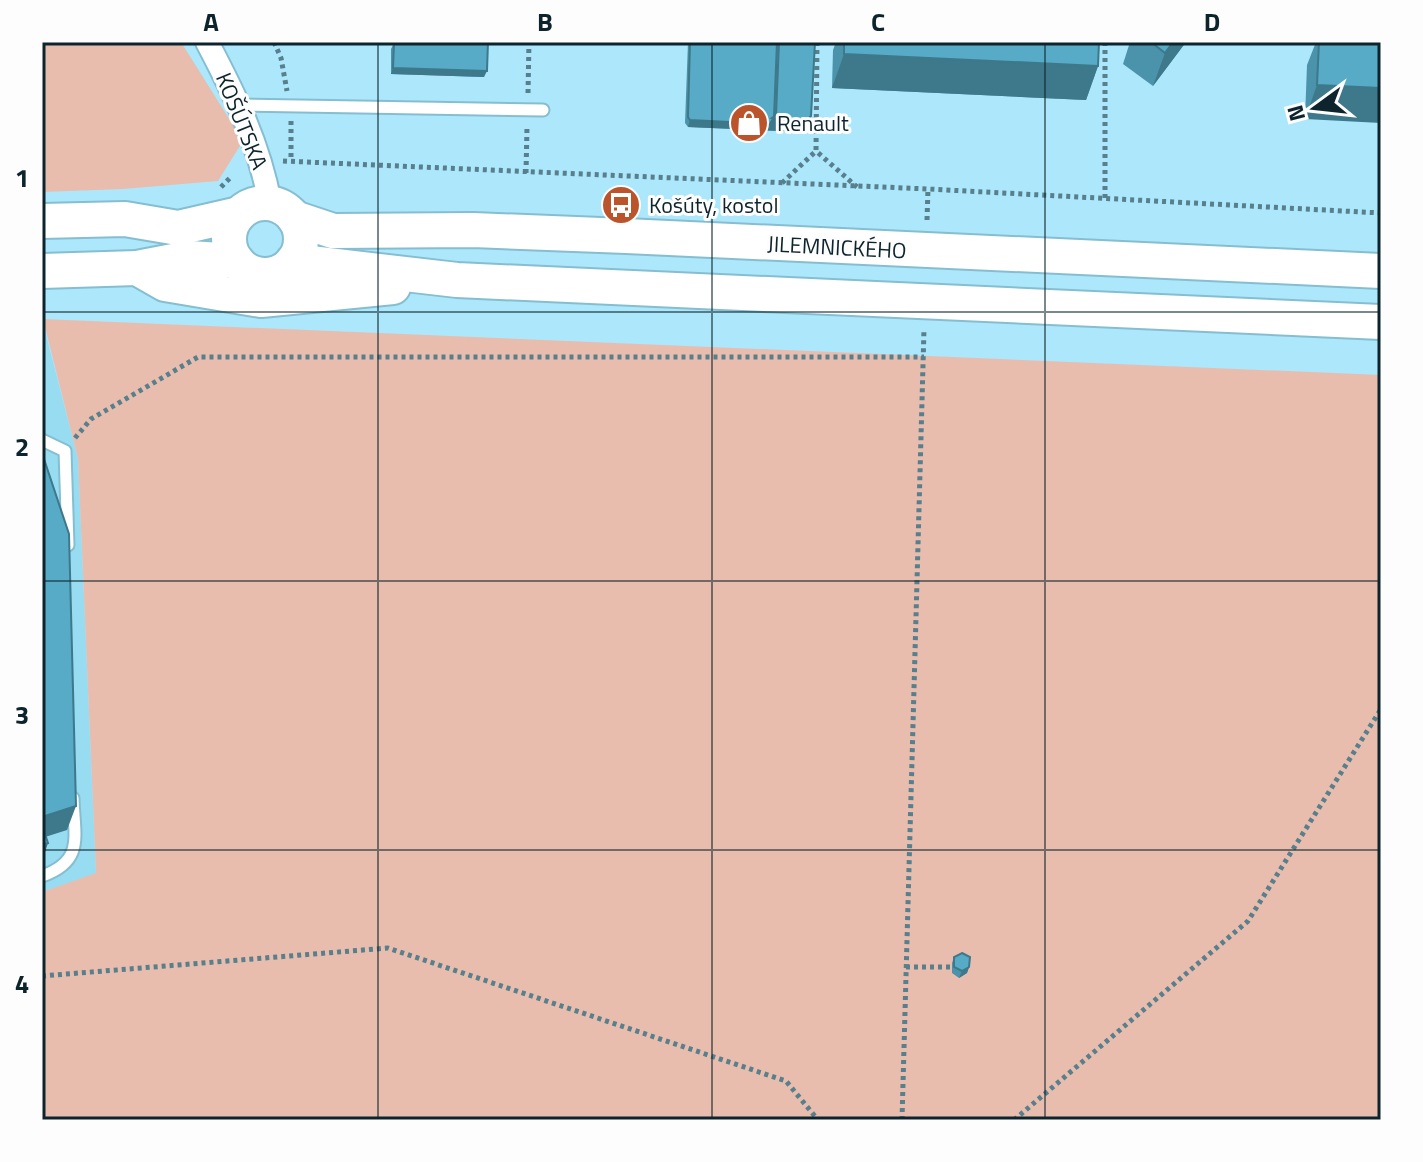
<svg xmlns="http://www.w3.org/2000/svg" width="1423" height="1162" viewBox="0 0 1423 1162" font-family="'Titillium Web',sans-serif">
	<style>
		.built { fill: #98dcf2 }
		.green { fill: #e8bdae }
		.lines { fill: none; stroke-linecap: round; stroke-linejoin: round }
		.service-casing { stroke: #86bed1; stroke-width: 15 }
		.minor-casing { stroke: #86bed1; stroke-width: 26 }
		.primary-casing { stroke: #86bed1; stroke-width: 38 }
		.path { stroke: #577f8c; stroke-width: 5; stroke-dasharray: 4 4; stroke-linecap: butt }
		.service { stroke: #fff; stroke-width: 11 }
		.minor { stroke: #fff; stroke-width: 22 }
		.primary { stroke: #fff; stroke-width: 34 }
		.wall { fill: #4b93aa }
		.shaded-wall { fill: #3d788b }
		.building { fill: #57abc6; stroke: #3d788b; stroke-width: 2 }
		.grid { fill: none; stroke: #0d242c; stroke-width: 2; stroke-opacity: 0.55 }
		.labels { text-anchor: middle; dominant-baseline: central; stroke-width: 6; stroke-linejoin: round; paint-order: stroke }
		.street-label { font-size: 22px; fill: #0d242c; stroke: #fdfdfd }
		.poi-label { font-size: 22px; fill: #0d242c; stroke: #fdfdfd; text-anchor: start }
		.neatline { fill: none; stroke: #0d242c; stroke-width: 3 }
		.grid-label { font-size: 26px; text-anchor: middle; font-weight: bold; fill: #0d242c }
	</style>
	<rect width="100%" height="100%" fill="#ade7fb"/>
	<path class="built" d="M 42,319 L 78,459 L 96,874 L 42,892 Z"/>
	<g class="green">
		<path d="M 42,42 L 181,42 L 243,141 L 218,181 L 123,189 L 42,192 Z"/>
		<path d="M 43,319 L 1381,375 L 1381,1120 L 42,1120 L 42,892 L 96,873 L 78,459 Z"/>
	</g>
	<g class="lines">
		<g class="service-casing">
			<g id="service">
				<path d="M 241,105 L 543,110"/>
				<path d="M 42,440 L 65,451 L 68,545"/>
				<path d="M 42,876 C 85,861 74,836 73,798"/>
			</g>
		</g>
		<g class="minor-casing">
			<path id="minor" d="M 207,42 C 235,95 259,144 270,203"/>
		</g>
		<g class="primary-casing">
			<g id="primary">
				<circle cx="265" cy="239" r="36"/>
				<path d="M 294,218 L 333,231 L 473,230 L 626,236 L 1381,271"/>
				<path d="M 42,221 L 125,219 L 178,228 L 239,214"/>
				<path d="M 293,261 L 457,280 L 1381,322"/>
				<path d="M 137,268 L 165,284 L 261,300 L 393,287"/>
				<path d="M 42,271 L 137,268 L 189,258 L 237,261"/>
			</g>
		</g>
		<g class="path">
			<path d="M 274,42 L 281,58 L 287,91"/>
			<path d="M 817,42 L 816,151 L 857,187"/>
			<path d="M 1105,42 L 1105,200"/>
			<path d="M 528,93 L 529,42"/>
			<path d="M 291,121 L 291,160"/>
			<path d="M 283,161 L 928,189 L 1381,213"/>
			<path d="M 526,173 L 527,127"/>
			<path d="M 782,183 L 816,151"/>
			<path d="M 221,187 L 232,176"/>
			<path d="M 927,220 L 928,189"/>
			<path d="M 75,438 L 91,419 L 198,357 L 924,357"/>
			<path d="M 906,967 L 952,967"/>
			<path d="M 42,976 L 388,948 L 786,1081 L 818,1120"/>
			<path d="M 902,1120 L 924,329"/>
			<path d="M 1014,1120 L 1248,921 L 1381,709"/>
		</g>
		<use href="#service" class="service"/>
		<use href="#minor" class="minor"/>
		<use href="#primary" class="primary"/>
	</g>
	<g class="wall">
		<path d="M 413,42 L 488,42 L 484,77 L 391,74 L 391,49 L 394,43 L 413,43 Z"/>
		<path d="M 688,42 L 815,42 L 807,129 L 803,132 L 688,127 L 685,123 Z"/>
		<path d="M 836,42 L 1099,42 L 1098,66 L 1086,100 L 832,88 L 833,50 Z"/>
		<path d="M 1130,42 L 1186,42 L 1153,86 L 1123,64 Z"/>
		<path d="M 1316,42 L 1381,42 L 1305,119 L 1307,65 Z"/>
		<path d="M 954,957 L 969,967 L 967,973 L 959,978 L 952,973 L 952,963 Z"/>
	</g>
	<g class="shaded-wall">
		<path d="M 1173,42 L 1186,42 L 1153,86 L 1165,53 Z"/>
		<path d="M 844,54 L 1098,66 L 1086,100 L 832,88 Z"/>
		<path d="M 393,68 L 487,71 L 484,77 L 391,74 Z"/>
		<path d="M 1317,85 L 1381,88 L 1381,123 L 1305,119 Z"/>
		<path d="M 811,116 L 807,129 L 803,132 L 688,127 L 690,120 Z"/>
		<path d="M 76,806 L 67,830 L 42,838 L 42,817 Z"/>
		<path d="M 48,843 L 42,861 L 42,845 Z"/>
		<path d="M 969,967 L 967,973 L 959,978 L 962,971 Z"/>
	</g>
	<g class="building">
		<path d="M 415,42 L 488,42 L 487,71 L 393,68 L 394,43 L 415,43 Z"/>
		<path d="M 690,42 L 777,42 L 774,117 L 770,124 L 690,120 L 688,117 Z"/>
		<path d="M 779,42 L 815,42 L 811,116 L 807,120 L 772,118 L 776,115 Z"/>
		<path d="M 844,42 L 1099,42 L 1098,66 L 844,54 Z"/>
		<path d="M 1151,42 L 1173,42 L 1165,53 Z"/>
		<path d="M 1319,42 L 1381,42 L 1381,88 L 1317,85 Z"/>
		<path d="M 42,453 L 69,534 L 76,806 L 42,817 Z"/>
		<path d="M 42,825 L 48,843 L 42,845 Z"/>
		<path d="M 962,953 L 970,957 L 969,967 L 962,971 L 954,967 L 954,957 Z"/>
	</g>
	<path class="grid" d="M 378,42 L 378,1120M 712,42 L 712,1120M 1045,42 L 1045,1120M 42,312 L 1381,312M 42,581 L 1381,581M 42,850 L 1381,850"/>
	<defs>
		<g id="shop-disc" transform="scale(2)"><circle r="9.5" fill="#bb542b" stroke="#fdfdfd"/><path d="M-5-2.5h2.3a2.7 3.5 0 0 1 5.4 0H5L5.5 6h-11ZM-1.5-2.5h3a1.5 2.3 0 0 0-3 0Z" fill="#fff"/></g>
		<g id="bus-disc" transform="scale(2)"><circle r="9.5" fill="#bb542b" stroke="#fdfdfd"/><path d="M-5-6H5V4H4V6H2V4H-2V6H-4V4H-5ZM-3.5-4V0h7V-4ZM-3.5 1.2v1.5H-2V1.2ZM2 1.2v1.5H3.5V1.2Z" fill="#fff"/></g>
	</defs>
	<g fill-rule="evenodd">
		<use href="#shop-disc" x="749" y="123"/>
		<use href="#bus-disc" x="621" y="205"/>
	</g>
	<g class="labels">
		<g class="street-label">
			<text transform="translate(242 121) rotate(68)">KOŠÚTSKA</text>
			<text transform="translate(837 247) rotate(3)">JILEMNICKÉHO</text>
		</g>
		<g class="poi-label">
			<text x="777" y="123">Renault</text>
			<text x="649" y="205">Košúty, kostol</text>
		</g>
	</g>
	<rect width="1423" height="1162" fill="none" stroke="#fdfdfd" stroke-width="88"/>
	<g transform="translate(1315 108) rotate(255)" stroke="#fdfdfd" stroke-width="6" paint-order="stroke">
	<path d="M0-6L14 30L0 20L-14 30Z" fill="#0d242c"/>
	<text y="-12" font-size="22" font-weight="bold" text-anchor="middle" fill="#0d242c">N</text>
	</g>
	<rect x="44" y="44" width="1335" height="1074" class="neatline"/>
	<g class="grid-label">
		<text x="211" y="31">A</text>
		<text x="545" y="31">B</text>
		<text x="878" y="31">C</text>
		<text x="1212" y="31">D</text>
		<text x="22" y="187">1</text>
		<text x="22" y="456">2</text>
		<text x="22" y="724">3</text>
		<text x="22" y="993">4</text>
	</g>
</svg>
